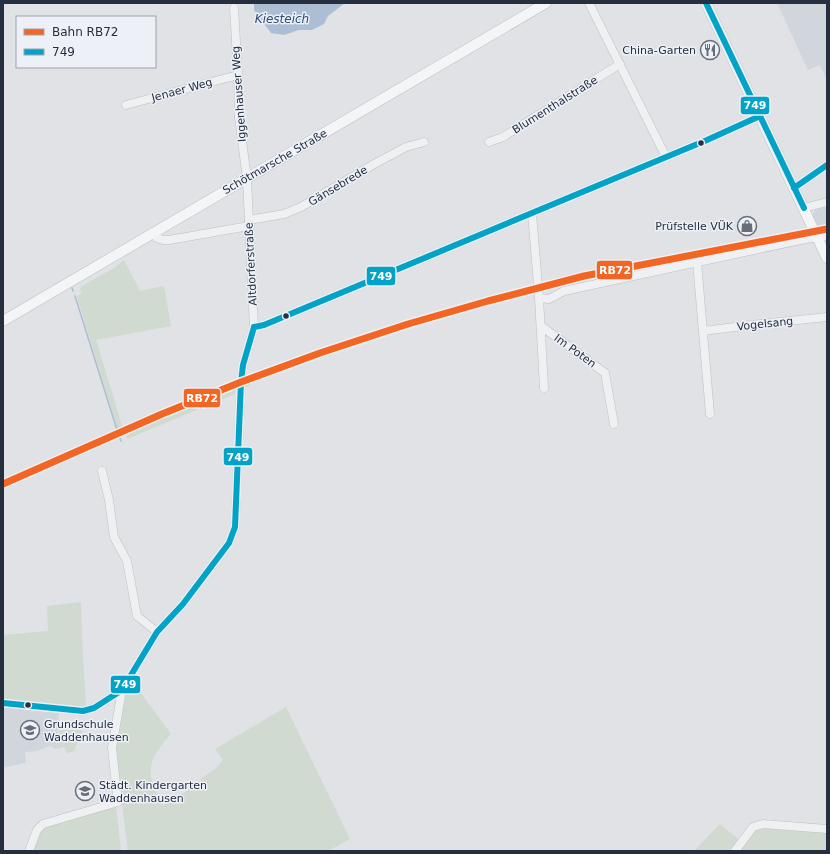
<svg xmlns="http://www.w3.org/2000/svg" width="830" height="854" viewBox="0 0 830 854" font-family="'DejaVu Sans',sans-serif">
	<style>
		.built { fill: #d1d5dc }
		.green { fill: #d0dad0 }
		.water { fill: #acbed3 }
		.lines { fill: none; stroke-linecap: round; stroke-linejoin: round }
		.stream { stroke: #acbed3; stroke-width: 1.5 }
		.minor-casing { stroke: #bec0c3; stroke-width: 9 }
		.major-casing { stroke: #bcbfc3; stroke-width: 11 }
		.minor { stroke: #eff0f2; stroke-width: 8 }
		.major { stroke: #f4f5f6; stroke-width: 10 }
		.bus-1-casing { stroke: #edf0f6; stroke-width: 9 }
		.bus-1 { stroke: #02a3c7; stroke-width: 6 }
		.rail-1-casing { stroke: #edf0f6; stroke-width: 10 }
		.rail-1 { stroke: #f26522; stroke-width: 7 }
		.bus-dot { fill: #262f40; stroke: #edf0f6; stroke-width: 1.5 }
		.labels { text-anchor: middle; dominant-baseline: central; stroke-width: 3; stroke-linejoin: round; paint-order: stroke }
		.poi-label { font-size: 11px; fill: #262f40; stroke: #edf0f6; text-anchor: end }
		.street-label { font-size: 11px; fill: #262f40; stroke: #edf0f6 }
		.water-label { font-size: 12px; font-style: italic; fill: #2d4c76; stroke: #edf0f6 }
		.line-badge { stroke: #edf0f6; stroke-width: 1.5 }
		.badge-label { font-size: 11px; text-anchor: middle; font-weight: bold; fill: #fff }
	</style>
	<rect width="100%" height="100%" fill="#e0e2e5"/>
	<g class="built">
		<path d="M 777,3 L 827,3 L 827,80 L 820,65 L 808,70 Z"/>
		<path d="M 827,207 L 827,234 L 821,235 L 813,218 L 813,214 L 815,210 Z"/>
		<path d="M 497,295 L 499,301 L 408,327 L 363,342 L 251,382 L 250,386 L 244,387 L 245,378 L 319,350 L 417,318 Z"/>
		<path d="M 239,381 L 238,387 L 95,447 L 3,487 L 3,481 L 123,429 Z"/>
		<path d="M 3,707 L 59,713 L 56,749 L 50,746 L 37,751 L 25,752 L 26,763 L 5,767 L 3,764 Z"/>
	</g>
	<g class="green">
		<path d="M 124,260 L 140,291 L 164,286 L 171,326 L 96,340 L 123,429 L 118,431 L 77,297 L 81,293 L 80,288 L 82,286 L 114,268 Z"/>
		<path d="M 236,388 L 235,394 L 127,439 L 126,433 Z"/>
		<path d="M 81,602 L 82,637 L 86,707 L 3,699 L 3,635 L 48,631 L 47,606 Z"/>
		<path d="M 132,681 L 171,734 C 147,760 144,773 163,805 L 202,782 L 200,779 L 215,769 L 223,760 L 215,749 L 286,707 L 350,839 L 328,851 L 128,851 L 115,750 L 127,688 Z"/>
		<path d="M 59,730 L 83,730 L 74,751 L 67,753 L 64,747 L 56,749 Z"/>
		<path d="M 116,805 L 121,851 L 32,851 L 39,831 L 44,826 Z"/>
		<path d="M 720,824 L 738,839 L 729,851 L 694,851 Z"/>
		<path d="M 762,827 L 827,831 L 827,851 L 737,851 L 754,829 Z"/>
	</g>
	<path class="water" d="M 254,3 L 345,3 L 328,16 L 324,24 L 312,30 L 299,30 L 284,35 L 271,33 L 254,10 Z"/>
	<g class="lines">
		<g class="stream">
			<path d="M 72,288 L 73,291"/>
			<path d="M 75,296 L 117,430"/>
			<path d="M 119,436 L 121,441"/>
		</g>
		<g class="minor-casing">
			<g id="minor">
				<path d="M 589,3 L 666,157"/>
				<path d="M 126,105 L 238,75"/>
				<path d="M 489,142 L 503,137 L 620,64"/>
				<path d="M 794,188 L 827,165"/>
				<path d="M 804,208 L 827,202"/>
				<path d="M 532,213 L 539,298 L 544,388"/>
				<path d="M 249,220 L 284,214 L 301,207 L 376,163 L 406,147 L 424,142"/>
				<path d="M 157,238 L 163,240 L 169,240 L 249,226"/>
				<path d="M 697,262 L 710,414"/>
				<path d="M 539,298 L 549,299 L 564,291 L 805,239 L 827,236"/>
				<path d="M 541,326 L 605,373 L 614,424"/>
				<path d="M 254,327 L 264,325 L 707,140 L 760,116"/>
				<path d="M 703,331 L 751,325 L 827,317"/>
				<path d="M 102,471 L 109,500 L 114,537 L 127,561 L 137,616 L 157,632"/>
				<path d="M 3,703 L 83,711 L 94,708 L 122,690 L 157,632 L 183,604 L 229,543 L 235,527 L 241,382 L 243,365 L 254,327 L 247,179 L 239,117 L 238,75 L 234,8"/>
				<path d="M 29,851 L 37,830 L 43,824 L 118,802 L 112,748 L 122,690"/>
				<path d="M 735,851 L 753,827 L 763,824 L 827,829"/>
			</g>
		</g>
		<g class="major-casing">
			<g id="major">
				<path d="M 706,3 L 827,258"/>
				<path d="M 3,321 L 546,3"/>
			</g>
		</g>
		<use href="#minor" class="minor"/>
		<use href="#major" class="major"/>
		<g class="bus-1-casing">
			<g id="bus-1">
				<path d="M 706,3 L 804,208"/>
				<path d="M 794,188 L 827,165"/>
				<path d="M 254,327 L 264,325 L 707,140 L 760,116"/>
				<path d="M 3,703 L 83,711 L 94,708 L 122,690 L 157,632 L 183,604 L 229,543 L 235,527 L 241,382 L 243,365 L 254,327"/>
			</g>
		</g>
		<use href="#bus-1" class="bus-1"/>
		<g class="rail-1-casing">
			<path id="rail-1" d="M 3,484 L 162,414 L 241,382 L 320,353 L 408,324 L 488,301 L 584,276 L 827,229"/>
		</g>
		<use href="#rail-1" class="rail-1"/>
	</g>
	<defs>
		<g id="restaurant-ring" transform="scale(1)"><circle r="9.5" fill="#edf0f6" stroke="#676e7a" stroke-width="1.5"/><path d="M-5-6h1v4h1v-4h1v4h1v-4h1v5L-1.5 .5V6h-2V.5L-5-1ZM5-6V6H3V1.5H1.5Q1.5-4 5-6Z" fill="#676e7a"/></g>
		<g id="shop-ring" transform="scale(1)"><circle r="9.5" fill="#edf0f6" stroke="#676e7a" stroke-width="1.5"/><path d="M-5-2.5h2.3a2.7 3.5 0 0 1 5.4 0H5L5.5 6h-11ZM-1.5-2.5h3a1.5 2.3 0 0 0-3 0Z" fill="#676e7a"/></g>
		<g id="school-ring" transform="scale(1)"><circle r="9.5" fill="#edf0f6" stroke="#676e7a" stroke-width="1.5"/><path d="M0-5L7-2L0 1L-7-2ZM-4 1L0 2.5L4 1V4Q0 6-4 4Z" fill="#676e7a"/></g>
	</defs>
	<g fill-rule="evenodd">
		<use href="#restaurant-ring" x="710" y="50"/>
		<use href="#shop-ring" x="747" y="226"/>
		<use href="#school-ring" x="30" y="730"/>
		<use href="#school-ring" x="85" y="791"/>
	</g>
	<g class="bus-dot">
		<circle cx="701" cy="143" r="3.5"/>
		<circle cx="286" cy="316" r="3.5"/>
		<circle cx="28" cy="705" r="3.5"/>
	</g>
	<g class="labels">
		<g class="poi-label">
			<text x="696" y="50">China-Garten</text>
			<text x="733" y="226">Prüfstelle VÜK</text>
			<text x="44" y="724" text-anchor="start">Grundschule<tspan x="44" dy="13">Waddenhausen</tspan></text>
			<text x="99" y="785" text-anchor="start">Städt. Kindergarten<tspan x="99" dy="13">Waddenhausen</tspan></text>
		</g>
		<g class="street-label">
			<text transform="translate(182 90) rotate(-15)">Jenaer Weg</text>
			<text transform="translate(239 94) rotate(-94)">Iggenhauser Weg</text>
			<text transform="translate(555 105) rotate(-32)">Blumenthalstraße</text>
			<text transform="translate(275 162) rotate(-30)">Schötmarsche Straße</text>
			<text transform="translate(338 186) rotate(-31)">Gänsebrede</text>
			<text transform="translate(251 264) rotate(-93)">Altdorferstraße</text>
			<text transform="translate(765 324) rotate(-6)">Vogelsang</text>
			<text transform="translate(575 351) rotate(36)">Im Poten</text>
		</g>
		<g class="water-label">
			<text x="282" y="19">Kiesteich</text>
		</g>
	</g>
	<g class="line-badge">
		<rect x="740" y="96" width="30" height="19" rx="4" fill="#02a3c7"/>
		<rect x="596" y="260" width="37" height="20" rx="4" fill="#f26522"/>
		<rect x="366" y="266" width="30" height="20" rx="4" fill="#02a3c7"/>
		<rect x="183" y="388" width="38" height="20" rx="4" fill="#f26522"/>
		<rect x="223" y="447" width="30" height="19" rx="4" fill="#02a3c7"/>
		<rect x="110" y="675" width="31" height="19" rx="4" fill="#02a3c7"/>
	</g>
	<g class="badge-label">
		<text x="755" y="109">749</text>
		<text x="615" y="274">RB72</text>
		<text x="381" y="280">749</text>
		<text x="202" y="402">RB72</text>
		<text x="238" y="461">749</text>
		<text x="125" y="688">749</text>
	</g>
	<rect width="830" height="854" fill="none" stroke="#262f40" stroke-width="8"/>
	<rect x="16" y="16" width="140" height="52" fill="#edf0f6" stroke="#9da3ad"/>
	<rect x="24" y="29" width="20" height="6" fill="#f26522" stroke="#9da3ad"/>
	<text x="52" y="36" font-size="12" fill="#262f40">Bahn RB72</text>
	<rect x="24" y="49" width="20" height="6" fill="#02a3c7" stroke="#9da3ad"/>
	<text x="52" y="56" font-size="12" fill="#262f40">749</text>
</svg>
